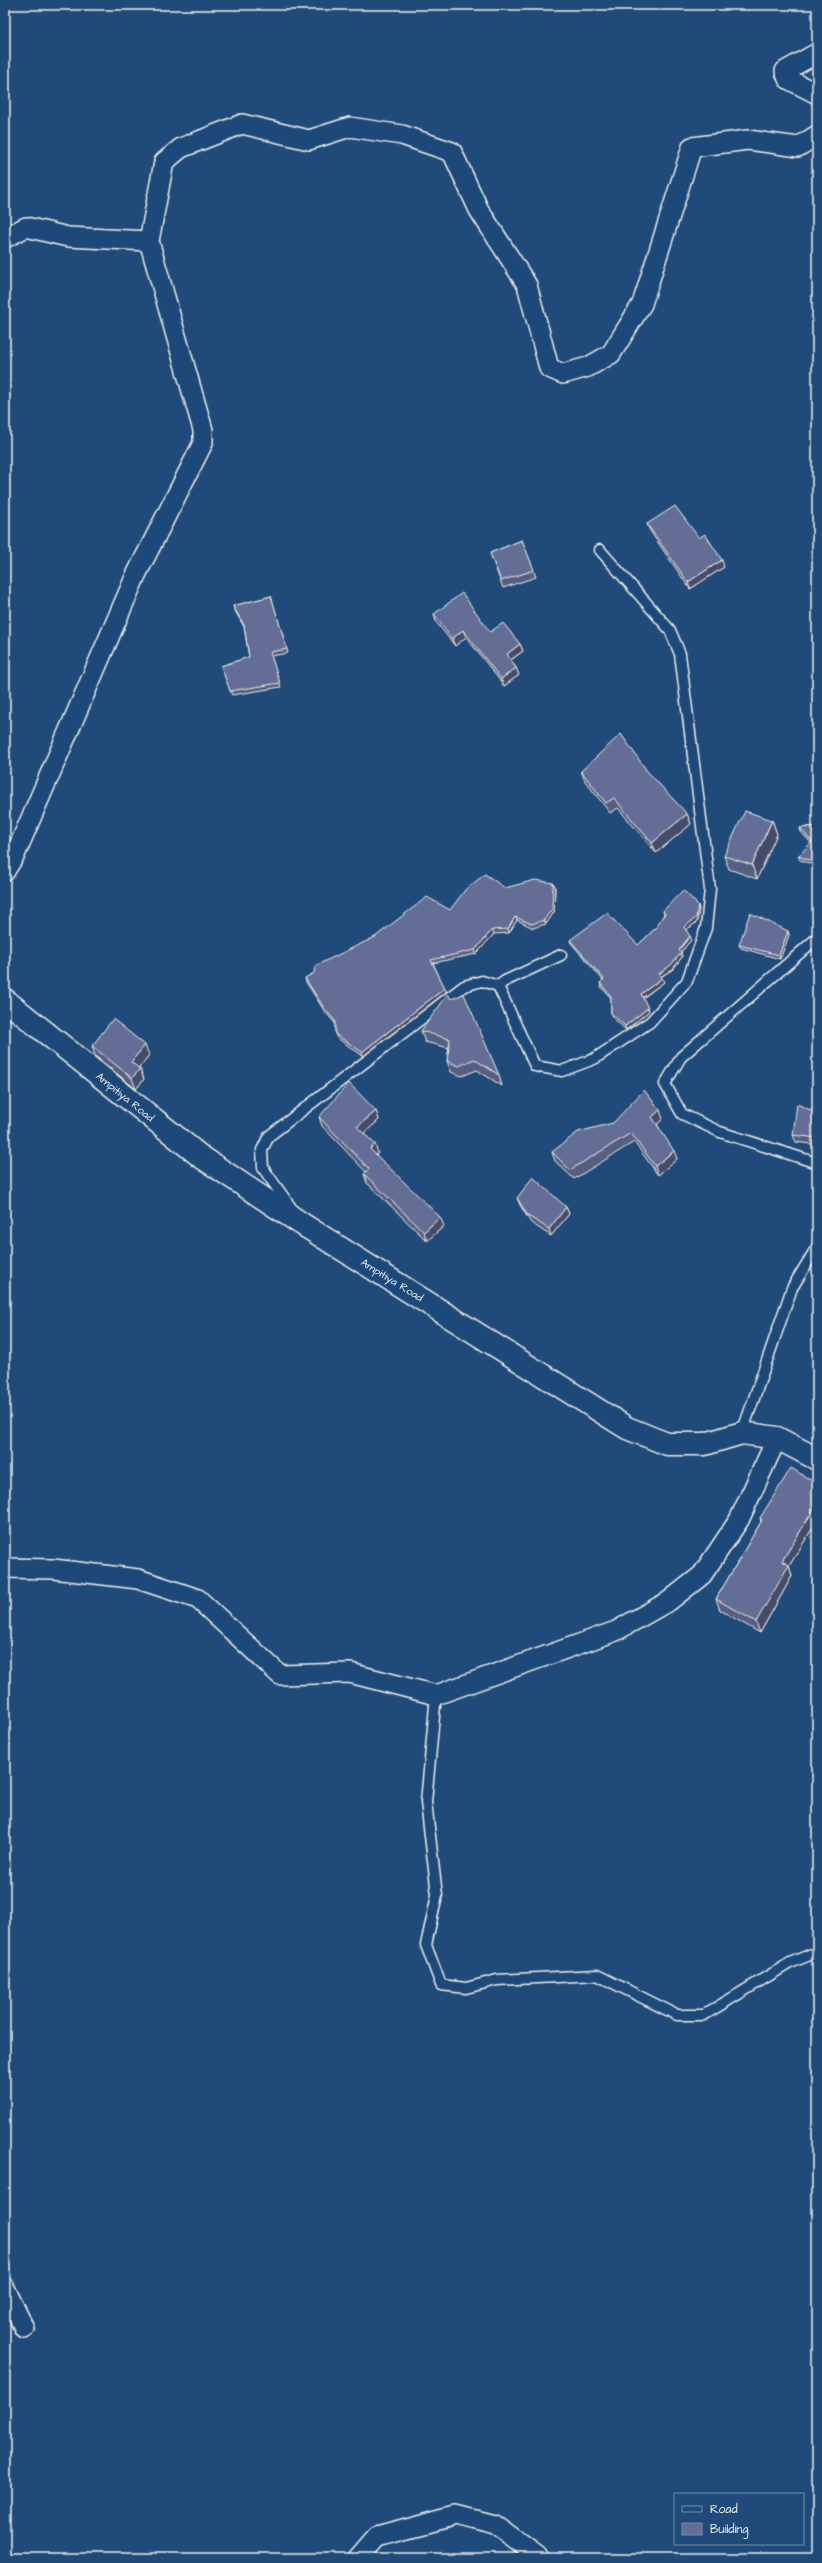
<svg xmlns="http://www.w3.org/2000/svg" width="822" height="2563" viewBox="0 0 822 2563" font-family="'Architects Daughter',sans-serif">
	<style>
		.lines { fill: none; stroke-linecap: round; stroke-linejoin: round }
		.lane-casing { stroke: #f4f1e8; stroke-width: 13 }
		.street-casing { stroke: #f4f1e8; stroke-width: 22 }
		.primary-casing { stroke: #f4f1e8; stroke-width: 25 }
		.lane { stroke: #1f4a7a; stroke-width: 10 }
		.street { stroke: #1f4a7a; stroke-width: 19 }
		.primary { stroke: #1f4a7a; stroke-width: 22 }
		.wall { fill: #555e81; stroke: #f4f1e8 }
		.shaded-wall { fill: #454c69; stroke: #f4f1e8 }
		.building { fill: #636d96; stroke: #f4f1e8 }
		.labels { text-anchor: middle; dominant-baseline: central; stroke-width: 3.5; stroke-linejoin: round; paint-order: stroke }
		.street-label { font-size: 11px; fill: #f4f1e8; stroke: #1f4a7a }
	</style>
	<rect width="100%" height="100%" fill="#1f4a7a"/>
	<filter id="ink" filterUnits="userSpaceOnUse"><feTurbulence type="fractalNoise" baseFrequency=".025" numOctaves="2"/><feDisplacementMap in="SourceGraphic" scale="8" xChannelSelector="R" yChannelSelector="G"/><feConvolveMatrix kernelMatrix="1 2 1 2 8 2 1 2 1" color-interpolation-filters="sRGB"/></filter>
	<g filter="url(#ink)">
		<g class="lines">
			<g class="lane-casing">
				<g id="lane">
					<path d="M 817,938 L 681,1057 L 665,1084 L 682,1114 L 720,1132 L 817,1163"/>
					<path d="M 498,986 L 505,981 L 561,955"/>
					<path d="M 292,1209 L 263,1168 L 262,1150 L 269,1136 L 464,986 L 482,981 L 498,986 L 535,1066 L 562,1071 L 594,1059 L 650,1022 L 687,981 L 706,928 L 710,889 L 680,654 L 670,630 L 600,550"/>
					<path d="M 742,1433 L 792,1288 L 817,1247"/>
					<path d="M 436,1695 L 426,1802 L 437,1895 L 426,1945 L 441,1985 L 466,1988 L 497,1980 L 597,1975 L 677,2015 L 704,2015 L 790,1963 L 817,1952"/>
				</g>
			</g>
			<g class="street-casing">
				<g id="street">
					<path d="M 817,53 L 785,71 L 788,79 L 817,94"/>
					<path d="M 5,238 L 26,227 L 68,237 L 149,241 L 203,430 L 203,443 L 136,575 L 15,855 L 5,871"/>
					<path d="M 149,241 L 164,162 L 181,148 L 242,124 L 309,140 L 350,127 L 402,135 L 452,152 L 479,210 L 527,285 L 549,368 L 563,374 L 588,367 L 611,354 L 642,304 L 692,147 L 748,140 L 798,147 L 817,135"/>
					<path d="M 5,1568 L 53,1569 L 138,1579 L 198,1599 L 280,1675 L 350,1673 L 436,1695 L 616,1631 L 669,1601 L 702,1575 L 739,1520 L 777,1438"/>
					<path d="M 5,2288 L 24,2328"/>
					<path d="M 358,2558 L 377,2536 L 456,2515 L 495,2525 L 540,2558"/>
				</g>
			</g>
			<g class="primary-casing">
				<path id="primary" d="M 5,1000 L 200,1156 L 302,1224 L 627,1428 L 667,1444 L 705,1444 L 742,1433 L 777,1438 L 817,1459"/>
			</g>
			<use href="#lane" class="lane"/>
			<use href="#street" class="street"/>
			<use href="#primary" class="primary"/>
		</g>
		<g class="wall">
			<path d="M 647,524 L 699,538 L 724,567 L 690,589 L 650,531 Z"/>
			<path d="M 522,540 L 536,577 L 503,588 L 490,553 Z"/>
			<path d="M 271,596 L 288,653 L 271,656 L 281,687 L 232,695 L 221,666 L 249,657 L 244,627 L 234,609 L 233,606 Z"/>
			<path d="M 434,614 L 490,632 L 520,644 L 523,651 L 511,660 L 516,668 L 519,675 L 504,686 L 466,637 L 455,646 L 436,622 Z"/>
			<path d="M 581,771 L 687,814 L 691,824 L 656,853 L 618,808 L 610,813 L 585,781 Z"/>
			<path d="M 772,820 L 777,834 L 757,879 L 729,869 L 724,856 Z"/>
			<path d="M 817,826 L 817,866 L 800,860 L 798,856 L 811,843 L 801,832 L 800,828 Z"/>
			<path d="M 553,883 L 555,886 L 554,912 L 546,924 L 533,928 L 517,920 L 509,933 L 494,934 L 476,954 L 433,963 L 446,992 L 363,1056 L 337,1038 L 335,1034 L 335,1023 L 325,1012 L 306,982 L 305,978 L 505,888 Z"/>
			<path d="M 698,905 L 699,909 L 697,922 L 686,930 L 691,940 L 681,952 L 682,957 L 673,969 L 661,977 L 664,982 L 643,998 L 649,1011 L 626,1030 L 612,1017 L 611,1013 L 611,998 L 601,987 L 600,983 L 603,980 L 571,943 L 570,940 L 638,945 L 657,927 L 664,914 L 663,911 Z"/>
			<path d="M 788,931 L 789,935 L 780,959 L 741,948 L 739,945 Z"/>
			<path d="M 451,999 L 499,1075 L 502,1086 L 477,1070 L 462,1076 L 451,1072 L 447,1061 L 449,1048 L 425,1042 L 421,1031 Z"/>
			<path d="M 92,1046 L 149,1055 L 139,1068 L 140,1069 L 144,1079 L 136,1089 L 95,1056 Z"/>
			<path d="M 376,1111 L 379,1120 L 364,1133 L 378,1153 L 376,1155 L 444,1226 L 427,1241 L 367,1183 L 364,1174 L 366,1172 L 322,1126 L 319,1117 Z"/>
			<path d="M 817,1113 L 817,1145 L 796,1142 L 793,1135 Z"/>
			<path d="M 663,1119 L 657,1124 L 677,1159 L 658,1175 L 634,1142 L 574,1179 L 555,1161 L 552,1152 Z"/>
			<path d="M 517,1198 L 566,1207 L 569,1214 L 551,1236 L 531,1223 L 520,1205 Z"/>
			<path d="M 760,1518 L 817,1521 L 789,1566 L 792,1576 L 760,1633 L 720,1610 L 716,1599 L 761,1522 Z"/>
		</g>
		<g class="shaded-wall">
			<path d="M 722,560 L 724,567 L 690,589 L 688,582 Z"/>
			<path d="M 463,630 L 466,637 L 455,646 L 452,639 Z"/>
			<path d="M 520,644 L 523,651 L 509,661 L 507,654 Z"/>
			<path d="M 516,668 L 519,675 L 504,686 L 501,679 Z"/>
			<path d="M 687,814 L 691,824 L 656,853 L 652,843 Z"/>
			<path d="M 772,820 L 777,834 L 757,879 L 752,865 Z"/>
			<path d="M 553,883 L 555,886 L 554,912 L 546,924 L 544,920 Z"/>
			<path d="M 698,905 L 699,909 L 697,922 L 686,930 L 684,927 Z"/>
			<path d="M 515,917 L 517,920 L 509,933 L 508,929 Z"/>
			<path d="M 492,930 L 494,934 L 476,954 L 475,950 Z"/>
			<path d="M 788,931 L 789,935 L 780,959 L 779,955 Z"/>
			<path d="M 690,936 L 691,940 L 680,953 L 679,950 Z"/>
			<path d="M 681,953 L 682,957 L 673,969 L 660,977 L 659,974 Z"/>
			<path d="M 662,978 L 664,982 L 642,998 L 641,994 Z"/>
			<path d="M 445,988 L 446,992 L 363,1056 L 362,1052 Z"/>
			<path d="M 648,1008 L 649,1011 L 626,1030 L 625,1026 Z"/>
			<path d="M 145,1045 L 149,1055 L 135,1073 L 131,1062 Z"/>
			<path d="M 140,1069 L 144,1079 L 136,1089 L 132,1078 Z"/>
			<path d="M 660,1110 L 663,1119 L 655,1126 L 652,1117 Z"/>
			<path d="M 376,1111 L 379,1120 L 361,1136 L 357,1127 Z"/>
			<path d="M 375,1144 L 378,1153 L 373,1158 L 370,1149 Z"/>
			<path d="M 674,1151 L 677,1159 L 658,1175 L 655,1166 Z"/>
			<path d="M 566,1207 L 569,1214 L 551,1236 L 549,1229 Z"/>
			<path d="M 440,1217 L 444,1226 L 427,1241 L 424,1232 Z"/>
			<path d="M 817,1504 L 817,1521 L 789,1566 L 792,1576 L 760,1633 L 756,1622 L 782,1561 Z"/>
		</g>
		<g class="building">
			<path d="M 675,506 L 699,538 L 705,534 L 722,560 L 688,582 L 647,524 Z"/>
			<path d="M 522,540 L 534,570 L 501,581 L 490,553 Z"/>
			<path d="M 462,593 L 490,632 L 503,623 L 520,644 L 507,654 L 516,668 L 501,679 L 463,630 L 452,639 L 434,614 Z"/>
			<path d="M 271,596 L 287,649 L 270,652 L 280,683 L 230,691 L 221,666 L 249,657 L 244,625 L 233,606 Z"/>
			<path d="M 621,734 L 647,771 L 687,814 L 652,843 L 614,798 L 606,803 L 581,771 Z"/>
			<path d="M 745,811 L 772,820 L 752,865 L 724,856 Z"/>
			<path d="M 817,826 L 817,863 L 798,856 L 812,842 L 800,828 Z"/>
			<path d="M 485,874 L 505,888 L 535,880 L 553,883 L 552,909 L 544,920 L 532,924 L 515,917 L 508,929 L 492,930 L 475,950 L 431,960 L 445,988 L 362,1052 L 335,1034 L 335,1021 L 324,1008 L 305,978 L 314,973 L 315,966 L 375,937 L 427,897 L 450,910 L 465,890 Z"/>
			<path d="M 683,890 L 698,905 L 696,918 L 684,927 L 690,936 L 679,950 L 681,953 L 671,965 L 659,974 L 662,978 L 641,994 L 648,1008 L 625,1026 L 611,1013 L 611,996 L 600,983 L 604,979 L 570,940 L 607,913 L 638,945 L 657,927 L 658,922 L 665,914 L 663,911 Z"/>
			<path d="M 750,913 L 788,931 L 779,955 L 739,945 Z"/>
			<path d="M 448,994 L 451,999 L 464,994 L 499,1075 L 474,1059 L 459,1066 L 447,1061 L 450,1039 L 421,1031 Z"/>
			<path d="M 113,1019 L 145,1045 L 131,1062 L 140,1069 L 132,1078 L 92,1046 Z"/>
			<path d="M 349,1083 L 376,1111 L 357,1127 L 375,1144 L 370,1149 L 440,1217 L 424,1232 L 364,1174 L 369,1169 L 319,1117 Z"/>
			<path d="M 644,1090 L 660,1110 L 652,1117 L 674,1151 L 655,1166 L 631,1133 L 570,1170 L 552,1152 L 578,1132 L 613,1123 Z"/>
			<path d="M 797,1104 L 817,1113 L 817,1138 L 793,1135 Z"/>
			<path d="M 533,1177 L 566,1207 L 549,1229 L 528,1216 L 517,1198 Z"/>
			<path d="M 791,1468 L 817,1484 L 817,1504 L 782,1561 L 789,1565 L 756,1622 L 716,1599 L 762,1520 L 760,1518 Z"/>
		</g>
	</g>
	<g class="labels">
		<g class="street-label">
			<text transform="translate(125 1097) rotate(39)">Ampitiya Road</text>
			<text transform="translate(392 1280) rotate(32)">Ampitiya Road</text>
		</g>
	</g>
	<rect width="822" height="2563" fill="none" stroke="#1f4a7a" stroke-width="20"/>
	<rect x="10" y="10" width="802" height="2543" fill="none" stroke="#f4f1e8" stroke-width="1.5" filter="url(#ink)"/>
	<rect x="674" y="2493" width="130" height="52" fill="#1f4a7a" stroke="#748da6"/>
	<rect x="682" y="2506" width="20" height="6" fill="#1f4a7a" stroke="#748da6"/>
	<text x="710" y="2513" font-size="12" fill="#f4f1e8">Road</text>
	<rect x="682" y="2523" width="20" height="12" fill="#636d96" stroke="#748da6"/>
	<text x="710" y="2533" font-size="12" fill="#f4f1e8">Building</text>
</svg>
